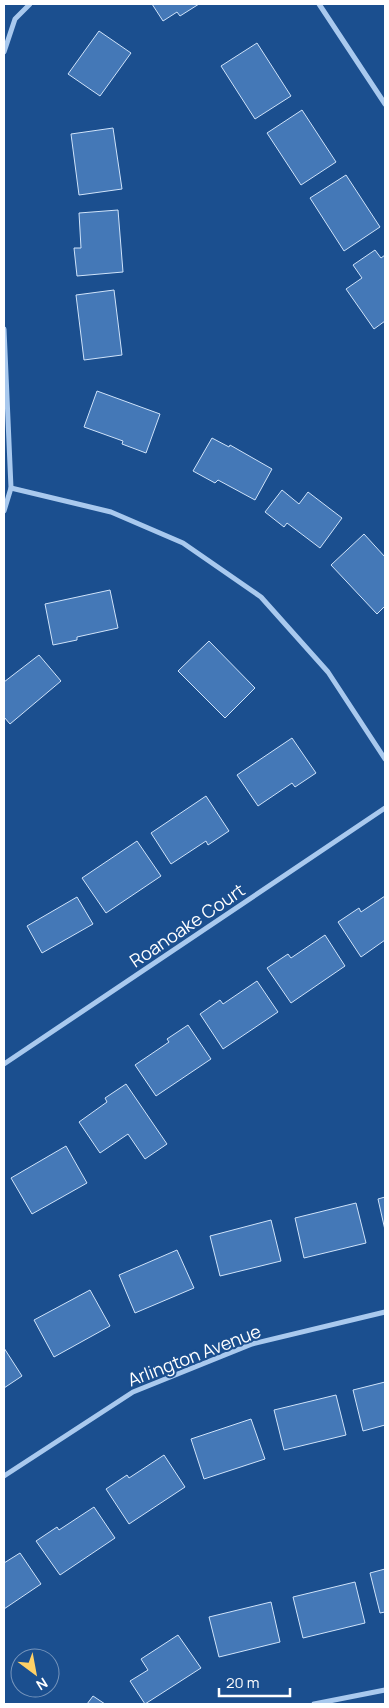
<svg xmlns="http://www.w3.org/2000/svg" width="389" height="1708" viewBox="0 0 389 1708" font-family="Manrope,sans-serif">
	<style>
		.building { fill: #4478b7; stroke: #cfe3fa }
		.lines { fill: none; stroke-linecap: round; stroke-linejoin: round }
		.street { stroke: #a9c9ee; stroke-width: 5 }
		.labels { text-anchor: middle; dominant-baseline: central; stroke-width: 4; stroke-linejoin: round; paint-order: stroke }
		.street-label { font-size: 18px; fill: #fff; stroke: #1b4f8f }
	</style>
	<rect width="100%" height="100%" fill="#1b4f8f"/>
	<g class="building">
		<path d="M 152,4 L 199,4 L 180,16 L 177,12 L 163,21 Z"/>
		<path d="M 99,31 L 131,53 L 100,96 L 68,74 Z"/>
		<path d="M 257,43 L 291,96 L 255,119 L 221,66 Z"/>
		<path d="M 302,110 L 336,162 L 301,185 L 267,133 Z"/>
		<path d="M 113,128 L 122,189 L 79,195 L 71,134 Z"/>
		<path d="M 346,175 L 380,227 L 344,251 L 310,198 Z"/>
		<path d="M 118,210 L 123,272 L 77,276 L 74,248 L 81,248 L 79,213 Z"/>
		<path d="M 375,250 L 381,258 L 385,255 L 385,321 L 374,329 L 346,289 L 362,278 L 353,265 Z"/>
		<path d="M 114,290 L 122,355 L 84,360 L 76,295 Z"/>
		<path d="M 97,391 L 160,414 L 146,453 L 122,444 L 123,441 L 84,427 Z"/>
		<path d="M 212,438 L 229,447 L 230,445 L 272,469 L 255,500 L 218,480 L 215,483 L 193,471 Z"/>
		<path d="M 282,490 L 299,504 L 308,492 L 342,518 L 320,548 L 287,523 L 284,527 L 265,512 Z"/>
		<path d="M 364,534 L 385,557 L 385,606 L 377,614 L 331,565 Z"/>
		<path d="M 110,590 L 118,628 L 77,637 L 77,640 L 53,645 L 45,604 Z"/>
		<path d="M 209,641 L 255,688 L 225,718 L 178,671 Z"/>
		<path d="M 39,655 L 61,681 L 10,724 L 4,717 L 4,682 Z"/>
		<path d="M 292,738 L 316,773 L 295,787 L 292,783 L 258,806 L 237,775 Z"/>
		<path d="M 206,796 L 229,831 L 208,845 L 206,841 L 171,864 L 151,833 Z"/>
		<path d="M 137,841 L 161,876 L 106,913 L 82,878 Z"/>
		<path d="M 385,896 L 385,940 L 361,957 L 338,922 L 359,908 L 361,912 Z"/>
		<path d="M 77,897 L 93,924 L 42,953 L 27,926 Z"/>
		<path d="M 325,935 L 345,966 L 291,1003 L 267,968 L 288,954 L 291,958 Z"/>
		<path d="M 257,981 L 278,1012 L 223,1049 L 200,1014 L 220,1000 L 223,1004 Z"/>
		<path d="M 188,1025 L 211,1059 L 156,1096 L 135,1065 L 169,1042 L 167,1039 Z"/>
		<path d="M 126,1084 L 167,1144 L 145,1159 L 128,1134 L 100,1153 L 79,1122 L 107,1102 L 105,1098 Z"/>
		<path d="M 66,1146 L 87,1183 L 32,1214 L 11,1178 Z"/>
		<path d="M 385,1197 L 385,1230 L 378,1199 Z"/>
		<path d="M 356,1203 L 366,1243 L 304,1258 L 295,1218 Z"/>
		<path d="M 271,1220 L 281,1261 L 220,1276 L 210,1236 Z"/>
		<path d="M 177,1250 L 194,1288 L 135,1313 L 119,1275 Z"/>
		<path d="M 90,1290 L 110,1326 L 54,1357 L 34,1320 Z"/>
		<path d="M 4,1348 L 22,1376 L 4,1388 Z"/>
		<path d="M 385,1382 L 385,1425 L 363,1431 L 353,1390 Z"/>
		<path d="M 336,1395 L 346,1435 L 284,1450 L 274,1410 Z"/>
		<path d="M 251,1419 L 265,1459 L 204,1479 L 191,1439 Z"/>
		<path d="M 164,1455 L 185,1487 L 129,1524 L 106,1489 L 127,1475 L 129,1478 Z"/>
		<path d="M 94,1507 L 115,1538 L 60,1575 L 36,1541 L 57,1527 L 59,1530 Z"/>
		<path d="M 20,1553 L 41,1584 L 4,1609 L 4,1563 Z"/>
		<path d="M 385,1569 L 385,1612 L 380,1613 L 370,1573 Z"/>
		<path d="M 355,1582 L 365,1623 L 303,1638 L 293,1597 Z"/>
		<path d="M 271,1602 L 280,1642 L 219,1657 L 209,1617 Z"/>
		<path d="M 178,1635 L 201,1668 L 145,1704 L 130,1681 L 148,1670 L 141,1659 Z"/>
		<path d="M 93,1696 L 105,1704 L 87,1704 Z"/>
	</g>
	<g class="lines">
		<g class="street">
			<path d="M 319,4 L 385,104"/>
			<path d="M 4,52 L 15,19 L 30,4"/>
			<path d="M 4,329 L 11,488 L 4,511"/>
			<path d="M 11,488 L 111,512 L 183,543 L 261,597 L 328,672 L 385,759"/>
			<path d="M 4,1064 L 385,808"/>
			<path d="M 4,1476 L 133,1392 L 252,1344 L 385,1312"/>
			<path d="M 314,1704 L 385,1690"/>
		</g>
	</g>
	<g class="labels">
		<g class="street-label">
			<text transform="translate(187 925) rotate(-34)">Roanoake Court</text>
			<text transform="translate(194 1355) rotate(-21)">Arlington Avenue</text>
		</g>
	</g>
	<rect width="389" height="1708" fill="none" stroke="#ffffff" stroke-width="10"/>
	<g transform="translate(35 1673) rotate(148)"><circle r="24" fill="#1b4f8f" stroke="#7695bc"/>
	<path d="M0-4L9 19L0 12L-9 19Z" fill="#ffd166"/>
	<text y="-8" font-size="14" font-weight="bold" text-anchor="middle" fill="#ffffff">N</text>
	</g>
	<path d="M219 1688v8h71v-8" fill="none" stroke="#ffffff" stroke-width="2.5"/>
	<text x="226" y="1688" font-size="15" fill="#ffffff" stroke="#1b4f8f" stroke-width="4" paint-order="stroke">20 m</text>
</svg>
